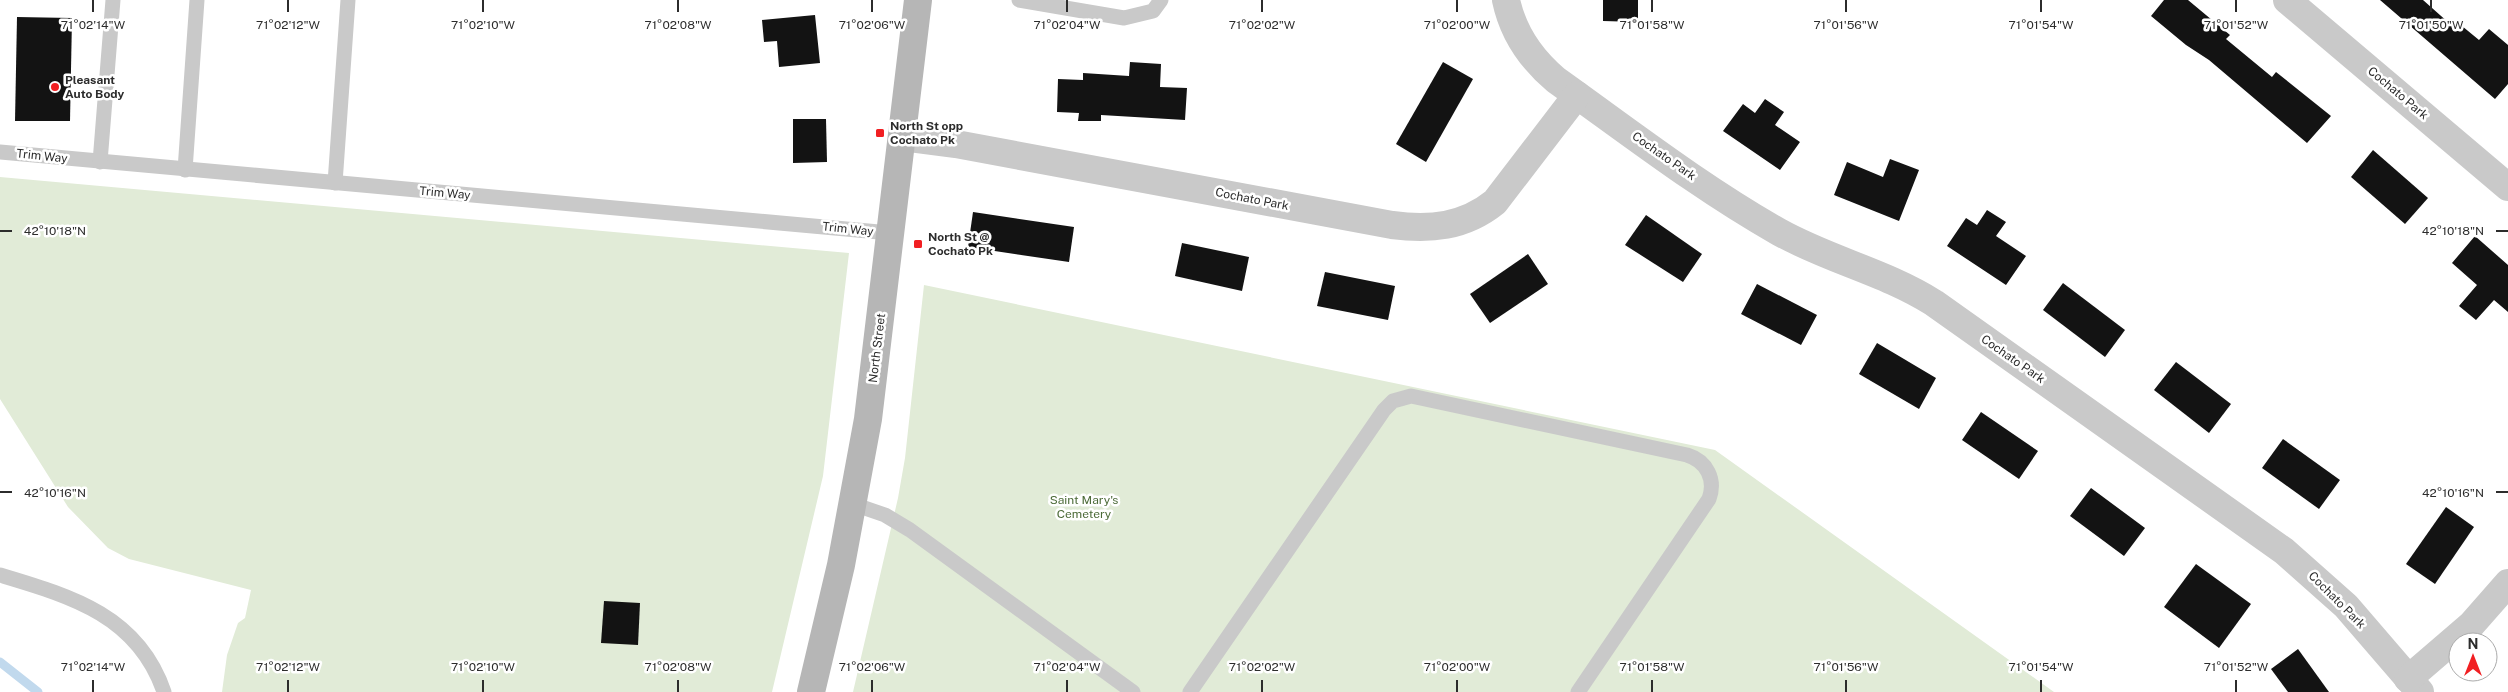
<svg xmlns="http://www.w3.org/2000/svg" width="2508" height="692" viewBox="0 0 2508 692" font-family="'Public Sans',sans-serif">
	<style>
		.green { fill: #e1ebd7 }
		.lines { fill: none; stroke-linecap: round; stroke-linejoin: round }
		.stream { stroke: #c1d9ed; stroke-width: 9 }
		.building { fill: #131313 }
		.service { stroke: #c9c9c9; stroke-width: 15 }
		.minor { stroke: #c9c9c9; stroke-width: 28 }
		.secondary { stroke: #b6b6b6; stroke-width: 28 }
		.ticks { fill: none; stroke: #2c2c2c; stroke-width: 2 }
		.poi-dot { fill: #f11f22; stroke: #fff; stroke-width: 2 }
		.labels { text-anchor: middle; dominant-baseline: central; stroke-width: 5; stroke-linejoin: round; paint-order: stroke }
		.poi-label { font-size: 12px; font-weight: bold; fill: #2c2c2c; stroke: #fff; text-anchor: start }
		.street-label { font-size: 12px; fill: #2c2c2c; stroke: #fff }
		.park-label { font-size: 12px; fill: #4b6a37; stroke: #fff }
		.ticks-label { font-size: 12px; text-anchor: middle; fill: #2c2c2c; stroke: #fff; stroke-width: 5; stroke-linejoin: round; paint-order: stroke }
	</style>
	<rect width="100%" height="100%" fill="#fff"/>
	<g class="green">
		<path d="M 0,177 L 849,253 L 823,476 L 772,692 L 222,692 L 227,655 L 238,623 L 245,618 L 251,590 L 129,559 L 108,548 L 68,507 L 0,399 Z"/>
		<path d="M 924,285 L 1715,450 L 2054,692 L 853,692 L 898,498 L 905,458 Z"/>
	</g>
	<g class="lines">
		<path class="stream" d="M 0,662 L 38,692"/>
	</g>
	<g class="building">
		<path d="M 1603,0 L 1638,0 L 1638,22 L 1603,21 Z"/>
		<path d="M 2164,0 L 2188,0 L 2230,35 L 2226,39 L 2272,77 L 2276,72 L 2331,116 L 2307,143 L 2209,60 L 2186,45 L 2151,16 Z"/>
		<path d="M 2380,0 L 2423,0 L 2458,31 L 2462,26 L 2479,40 L 2489,29 L 2508,45 L 2508,84 L 2495,99 Z"/>
		<path d="M 815,15 L 820,63 L 779,67 L 777,41 L 764,42 L 762,20 Z"/>
		<path d="M 17,17 L 72,18 L 70,121 L 15,121 Z"/>
		<path d="M 1130,62 L 1161,64 L 1160,87 L 1187,88 L 1185,120 L 1101,115 L 1101,121 L 1078,121 L 1079,113 L 1057,112 L 1058,79 L 1083,80 L 1083,73 L 1129,76 Z"/>
		<path d="M 1443,62 L 1473,79 L 1426,162 L 1396,144 Z"/>
		<path d="M 1765,99 L 1784,112 L 1775,125 L 1800,142 L 1780,170 L 1723,131 L 1743,104 L 1755,113 Z"/>
		<path d="M 793,119 L 826,119 L 827,162 L 793,163 Z"/>
		<path d="M 2373,150 L 2428,198 L 2405,224 L 2351,177 Z"/>
		<path d="M 1890,159 L 1919,170 L 1899,221 L 1834,195 L 1847,162 L 1883,177 Z"/>
		<path d="M 1987,210 L 2006,222 L 1996,236 L 2026,256 L 2006,285 L 1947,246 L 1966,218 L 1977,225 Z"/>
		<path d="M 973,212 L 1074,227 L 1069,262 L 968,247 Z"/>
		<path d="M 1646,215 L 1702,254 L 1683,282 L 1625,245 Z"/>
		<path d="M 2475,236 L 2508,265 L 2508,312 L 2494,300 L 2476,320 L 2459,306 L 2477,285 L 2452,263 Z"/>
		<path d="M 1182,243 L 1249,257 L 1242,291 L 1175,276 Z"/>
		<path d="M 1528,254 L 1548,284 L 1490,323 L 1470,294 Z"/>
		<path d="M 1325,272 L 1395,286 L 1388,320 L 1317,306 Z"/>
		<path d="M 2063,283 L 2125,330 L 2105,357 L 2043,310 Z"/>
		<path d="M 1757,284 L 1817,315 L 1801,345 L 1741,314 Z"/>
		<path d="M 1877,343 L 1936,378 L 1919,409 L 1859,374 Z"/>
		<path d="M 2176,362 L 2231,404 L 2209,433 L 2154,390 Z"/>
		<path d="M 1981,412 L 2038,451 L 2019,479 L 1962,440 Z"/>
		<path d="M 2283,439 L 2340,480 L 2319,509 L 2262,468 Z"/>
		<path d="M 2091,488 L 2145,528 L 2124,556 L 2070,516 Z"/>
		<path d="M 2446,507 L 2474,527 L 2435,584 L 2406,564 Z"/>
		<path d="M 2196,564 L 2251,604 L 2219,648 L 2164,607 Z"/>
		<path d="M 604,601 L 640,603 L 638,645 L 601,643 Z"/>
		<path d="M 2298,649 L 2329,692 L 2288,692 L 2271,669 Z"/>
	</g>
	<g class="lines">
		<g class="service">
			<path d="M 1019,0 L 1124,18 L 1153,11 L 1161,0"/>
			<path d="M 0,152 L 890,233"/>
			<path d="M 100,162 L 113,0"/>
			<path d="M 185,170 L 197,0"/>
			<path d="M 335,183 L 348,0"/>
			<path d="M 853,504 L 885,515 L 910,530 L 1133,692"/>
			<path d="M 0,575 C 70,596 138,615 164,692"/>
			<path d="M 1190,692 L 1384,410 L 1393,401 L 1411,396 L 1687,455 C 1707,461 1716,480 1709,499 L 1578,692"/>
		</g>
		<g class="minor">
			<path d="M 1506,0 C 1513,33 1531,59 1556,80 C 1629,132 1701,188 1779,232 C 1829,260 1885,272 1934,303 L 2284,551 L 2346,606 L 2420,692"/>
			<path d="M 2287,0 L 2508,187"/>
			<path d="M 902,137 L 956,144 L 1392,225 C 1430,230 1464,227 1495,202 L 1577,95"/>
			<path d="M 2408,679 L 2472,624 L 2508,583"/>
		</g>
		<path class="secondary" d="M 811,692 L 841,565 L 868,419 L 918,0"/>
	</g>
	<path class="ticks" d="M 93,0 L 93,12M 288,0 L 288,12M 483,0 L 483,12M 678,0 L 678,12M 872,0 L 872,12M 1067,0 L 1067,12M 1262,0 L 1262,12M 1457,0 L 1457,12M 1652,0 L 1652,12M 1846,0 L 1846,12M 2041,0 L 2041,12M 2236,0 L 2236,12M 2431,0 L 2431,12M 0,231 L 12,231M 2496,231 L 2508,231M 0,492 L 12,492M 2496,492 L 2508,492M 93,680 L 93,692M 288,680 L 288,692M 483,680 L 483,692M 678,680 L 678,692M 872,680 L 872,692M 1067,680 L 1067,692M 1262,680 L 1262,692M 1457,680 L 1457,692M 1652,680 L 1652,692M 1846,680 L 1846,692M 2041,680 L 2041,692M 2236,680 L 2236,692"/>
	<g class="poi-dot">
		<circle cx="55" cy="87" r="5"/>
		<rect x="875" y="128" width="10" height="10" rx="2.5"/>
		<rect x="913" y="239" width="10" height="10" rx="2.5"/>
	</g>
	<g class="labels">
		<g class="poi-label">
			<text x="65" y="80">Pleasant<tspan x="65" dy="14">Auto Body</tspan></text>
			<text x="890" y="126">North St opp<tspan x="890" dy="14">Cochato Pk</tspan></text>
			<text x="928" y="237">North St @<tspan x="928" dy="14">Cochato Pk</tspan></text>
		</g>
		<g class="street-label">
			<text transform="translate(2398 93) rotate(40)">Cochato Park</text>
			<text transform="translate(42 156) rotate(6)">Trim Way</text>
			<text transform="translate(1664 156) rotate(35)">Cochato Park</text>
			<text transform="translate(445 193) rotate(5)">Trim Way</text>
			<text transform="translate(1252 199) rotate(11)">Cochato Park</text>
			<text transform="translate(848 229) rotate(6)">Trim Way</text>
			<text transform="translate(877 348) rotate(-83)">North Street</text>
			<text transform="translate(2013 359) rotate(35)">Cochato Park</text>
			<text transform="translate(2337 600) rotate(45)">Cochato Park</text>
		</g>
		<g class="park-label">
			<text x="1084" y="500">Saint Mary's<tspan x="1084" dy="14">Cemetery</tspan></text>
		</g>
	</g>
	<g class="ticks-label">
		<text x="93" y="29">71°02'14"W</text>
		<text x="288" y="29">71°02'12"W</text>
		<text x="483" y="29">71°02'10"W</text>
		<text x="678" y="29">71°02'08"W</text>
		<text x="872" y="29">71°02'06"W</text>
		<text x="1067" y="29">71°02'04"W</text>
		<text x="1262" y="29">71°02'02"W</text>
		<text x="1457" y="29">71°02'00"W</text>
		<text x="1652" y="29">71°01'58"W</text>
		<text x="1846" y="29">71°01'56"W</text>
		<text x="2041" y="29">71°01'54"W</text>
		<text x="2236" y="29">71°01'52"W</text>
		<text x="2431" y="29">71°01'50"W</text>
		<text x="55" y="235">42°10'18"N</text>
		<text x="2453" y="235">42°10'18"N</text>
		<text x="55" y="497">42°10'16"N</text>
		<text x="2453" y="497">42°10'16"N</text>
		<text x="93" y="671">71°02'14"W</text>
		<text x="288" y="671">71°02'12"W</text>
		<text x="483" y="671">71°02'10"W</text>
		<text x="678" y="671">71°02'08"W</text>
		<text x="872" y="671">71°02'06"W</text>
		<text x="1067" y="671">71°02'04"W</text>
		<text x="1262" y="671">71°02'02"W</text>
		<text x="1457" y="671">71°02'00"W</text>
		<text x="1652" y="671">71°01'58"W</text>
		<text x="1846" y="671">71°01'56"W</text>
		<text x="2041" y="671">71°01'54"W</text>
		<text x="2236" y="671">71°01'52"W</text>
	</g>
	<g transform="translate(2473 657)"><circle r="24" fill="#ffffff" stroke="#ababab"/>
	<path d="M0-4L9 19L0 12L-9 19Z" fill="#f11f22"/>
	<text y="-8" font-size="14" font-weight="bold" text-anchor="middle" fill="#2c2c2c">N</text>
	</g>
</svg>
